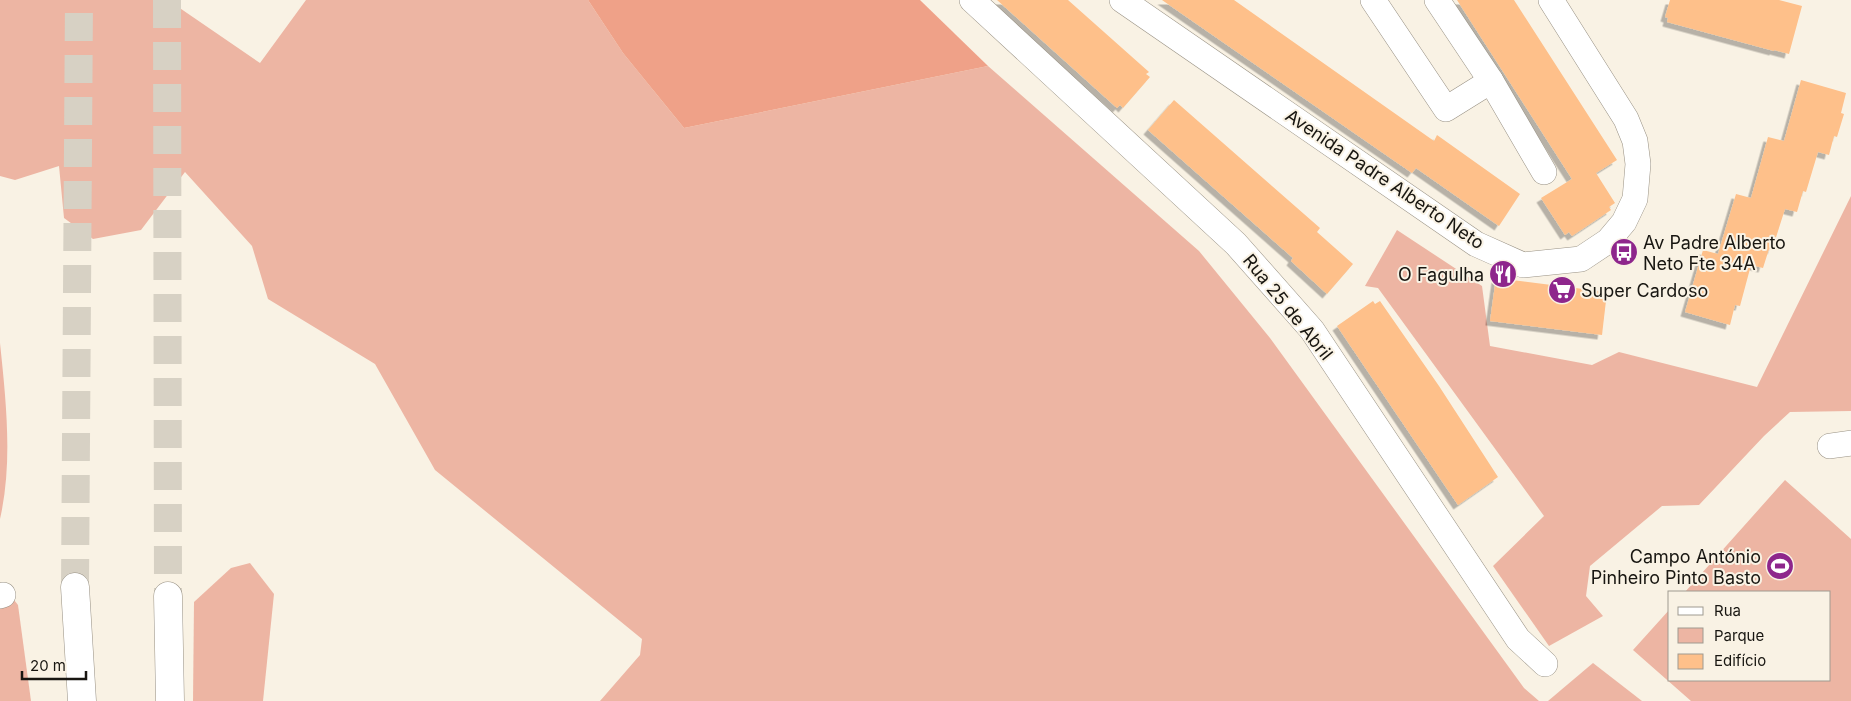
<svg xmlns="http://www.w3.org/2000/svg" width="1851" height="701" viewBox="0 0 1851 701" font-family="Inter,sans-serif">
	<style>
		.green { fill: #edb5a3 }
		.forest { fill: #efa188 }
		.building { fill: #fec08a; filter: url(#shadow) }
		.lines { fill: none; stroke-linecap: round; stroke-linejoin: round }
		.highway-tunnel { stroke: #d7d1c4; stroke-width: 28; stroke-dasharray: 28 14; stroke-linecap: butt }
		.minor-casing { stroke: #989184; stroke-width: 26 }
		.highway-casing { stroke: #989184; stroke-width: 29 }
		.minor { stroke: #fff; stroke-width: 25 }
		.highway { stroke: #fff; stroke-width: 28 }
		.labels { text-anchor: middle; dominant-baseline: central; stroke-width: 4; stroke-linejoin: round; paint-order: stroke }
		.street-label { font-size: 18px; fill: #181611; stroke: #f9f2e4 }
		.poi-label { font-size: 18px; fill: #181611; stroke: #f9f2e4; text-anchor: start }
	</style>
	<defs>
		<filter id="shadow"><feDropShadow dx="-4.5" dy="4.5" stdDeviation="0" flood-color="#0004"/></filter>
	</defs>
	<rect width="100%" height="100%" fill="#f9f2e4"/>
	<g class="green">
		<path d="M 0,0 L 168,0 L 260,63 L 306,0 L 588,0 L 623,53 L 684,128 L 988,66 L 1199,251 L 1270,338 L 1524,688 L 1539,701 L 600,701 L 640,655 L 642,639 L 435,470 L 375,364 L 268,299 L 252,246 L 185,172 L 141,230 L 93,239 L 64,218 L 59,166 L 15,180 L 0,176 Z"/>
		<path d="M 1851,196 L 1851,411 L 1790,412 L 1764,436 L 1699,505 L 1662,506 L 1590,566 L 1586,596 L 1603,616 L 1549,646 L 1493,566 L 1544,516 L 1378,288 L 1365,286 L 1397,230 L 1482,286 L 1490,346 L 1592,365 L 1619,352 L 1757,387 Z"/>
		<path d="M 0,343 C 6,401 13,462 0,519 Z"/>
		<path d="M 1785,480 L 1851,539 L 1851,701 L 1691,701 L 1633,650 L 1670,609 L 1670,680 L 1830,680 L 1830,592 L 1685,592 Z"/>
		<path d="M 250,563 L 274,594 L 263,701 L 193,701 L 194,602 L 231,568 Z"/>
		<path d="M 0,582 L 18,605 L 31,701 L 0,701 Z"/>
		<path d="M 1593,663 L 1642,701 L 1548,701 Z"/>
	</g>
	<path class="forest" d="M 588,0 L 920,0 L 988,66 L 684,128 L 623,53 Z"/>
	<g class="building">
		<path d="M 997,0 L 1068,0 L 1149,72 L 1146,74 L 1150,77 L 1123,108 L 1120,105 L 1117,108 Z"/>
		<path d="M 1162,0 L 1234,0 L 1434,141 L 1437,135 L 1520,194 L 1499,226 L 1416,168 L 1412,173 Z"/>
		<path d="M 1457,0 L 1514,0 L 1617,160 L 1596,173 L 1615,203 L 1609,207 L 1611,210 L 1572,236 L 1569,232 L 1565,235 L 1541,198 L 1572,179 Z"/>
		<path d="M 1670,0 L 1779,0 L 1802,6 L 1789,54 L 1774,50 L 1774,51 L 1667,22 L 1668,18 L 1665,17 Z"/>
		<path d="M 1801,80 L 1846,93 L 1841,113 L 1844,114 L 1837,137 L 1834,136 L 1829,155 L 1818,152 L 1806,192 L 1803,191 L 1797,212 L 1785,209 L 1772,250 L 1769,249 L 1763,268 L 1751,265 L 1740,306 L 1735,305 L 1730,325 L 1685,312 L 1703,250 L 1718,254 L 1736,194 L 1751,198 L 1768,137 L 1784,141 Z"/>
		<path d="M 1174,100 L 1320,228 L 1317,232 L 1353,264 L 1327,294 L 1291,261 L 1293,258 L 1148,130 Z"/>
		<path d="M 1496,278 L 1607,292 L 1602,335 L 1490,321 Z"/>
		<path d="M 1373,301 L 1375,304 L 1380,301 L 1439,386 L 1498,477 L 1458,505 L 1337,326 Z"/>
	</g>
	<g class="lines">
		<g class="highway-tunnel">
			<path d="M 167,0 L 168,596"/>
			<path d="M 75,587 L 79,0"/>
		</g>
		<g class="minor-casing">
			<g id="minor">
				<path d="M 972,0 L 1236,244 L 1312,330 L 1518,639 L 1545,664"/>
				<path d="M 1122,0 L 1476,244 L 1523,265 L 1581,259 L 1608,241 L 1624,222 L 1635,199 L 1638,164 L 1635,141 L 1626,119 L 1551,0"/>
				<path d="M 1373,0 L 1446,109 L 1491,81"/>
				<path d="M 1437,0 L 1491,81 L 1544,172"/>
				<path d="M 1830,446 L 1851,443"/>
				<path d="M 0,596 L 3,595"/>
			</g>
		</g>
		<g class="highway-casing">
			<g id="highway">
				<path d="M 75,587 L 82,701"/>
				<path d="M 168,596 L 170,701"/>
			</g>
		</g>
		<use href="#minor" class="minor"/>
		<use href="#highway" class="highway"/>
	</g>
	<defs>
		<g id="bus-disc" transform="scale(1.4375)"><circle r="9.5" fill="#8e268c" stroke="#f9f2e4"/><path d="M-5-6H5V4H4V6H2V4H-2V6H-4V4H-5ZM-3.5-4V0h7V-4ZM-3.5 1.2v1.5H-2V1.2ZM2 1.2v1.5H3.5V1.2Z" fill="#fff"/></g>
		<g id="restaurant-disc" transform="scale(1.4375)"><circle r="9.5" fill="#8e268c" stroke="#f9f2e4"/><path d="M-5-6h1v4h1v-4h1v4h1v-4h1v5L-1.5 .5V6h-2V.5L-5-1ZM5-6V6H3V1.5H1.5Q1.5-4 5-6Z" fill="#fff"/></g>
		<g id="supermarket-disc" transform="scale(1.4375)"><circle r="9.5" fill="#8e268c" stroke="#f9f2e4"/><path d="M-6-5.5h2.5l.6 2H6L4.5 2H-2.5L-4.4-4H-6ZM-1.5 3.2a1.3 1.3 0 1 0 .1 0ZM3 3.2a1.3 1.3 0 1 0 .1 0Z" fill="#fff"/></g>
		<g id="stadium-disc" transform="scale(1.4375)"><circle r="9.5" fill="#8e268c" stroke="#f9f2e4"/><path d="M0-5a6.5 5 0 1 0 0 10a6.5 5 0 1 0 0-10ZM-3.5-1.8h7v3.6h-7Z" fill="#fff"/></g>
	</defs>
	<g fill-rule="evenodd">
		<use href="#bus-disc" x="1624" y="252"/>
		<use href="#restaurant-disc" x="1503" y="274"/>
		<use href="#supermarket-disc" x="1562" y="290"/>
		<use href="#stadium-disc" x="1780" y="566"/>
	</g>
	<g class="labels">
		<g class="street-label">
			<text transform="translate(1385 179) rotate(34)">Avenida Padre Alberto Neto</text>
			<text transform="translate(1288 307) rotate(51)">Rua 25 de Abril</text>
		</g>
		<g class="poi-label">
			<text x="1643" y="242">Av Padre Alberto<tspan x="1643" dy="21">Neto Fte 34A</tspan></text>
			<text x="1484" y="274" text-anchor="end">O Fagulha</text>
			<text x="1581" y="290">Super Cardoso</text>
			<text x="1761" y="556" text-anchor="end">Campo António<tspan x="1761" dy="21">Pinheiro Pinto Basto</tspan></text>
		</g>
	</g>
	<rect x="1668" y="591" width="162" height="90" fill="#f9f2e4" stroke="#9f9a90"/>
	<rect x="1678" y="607" width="25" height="8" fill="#ffffff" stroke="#9f9a90"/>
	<text x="1714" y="616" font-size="15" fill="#181611">Rua</text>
	<rect x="1678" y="628" width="25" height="15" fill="#edb5a3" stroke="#9f9a90"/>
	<text x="1714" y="641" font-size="15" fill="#181611">Parque</text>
	<rect x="1678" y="654" width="25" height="15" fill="#fec08a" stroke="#9f9a90"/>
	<text x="1714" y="666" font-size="15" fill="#181611">Edifício</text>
	<path d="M22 671v8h64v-8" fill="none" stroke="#181611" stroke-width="2.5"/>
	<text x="30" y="671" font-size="15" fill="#181611" stroke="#f9f2e4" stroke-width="4" paint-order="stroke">20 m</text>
</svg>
